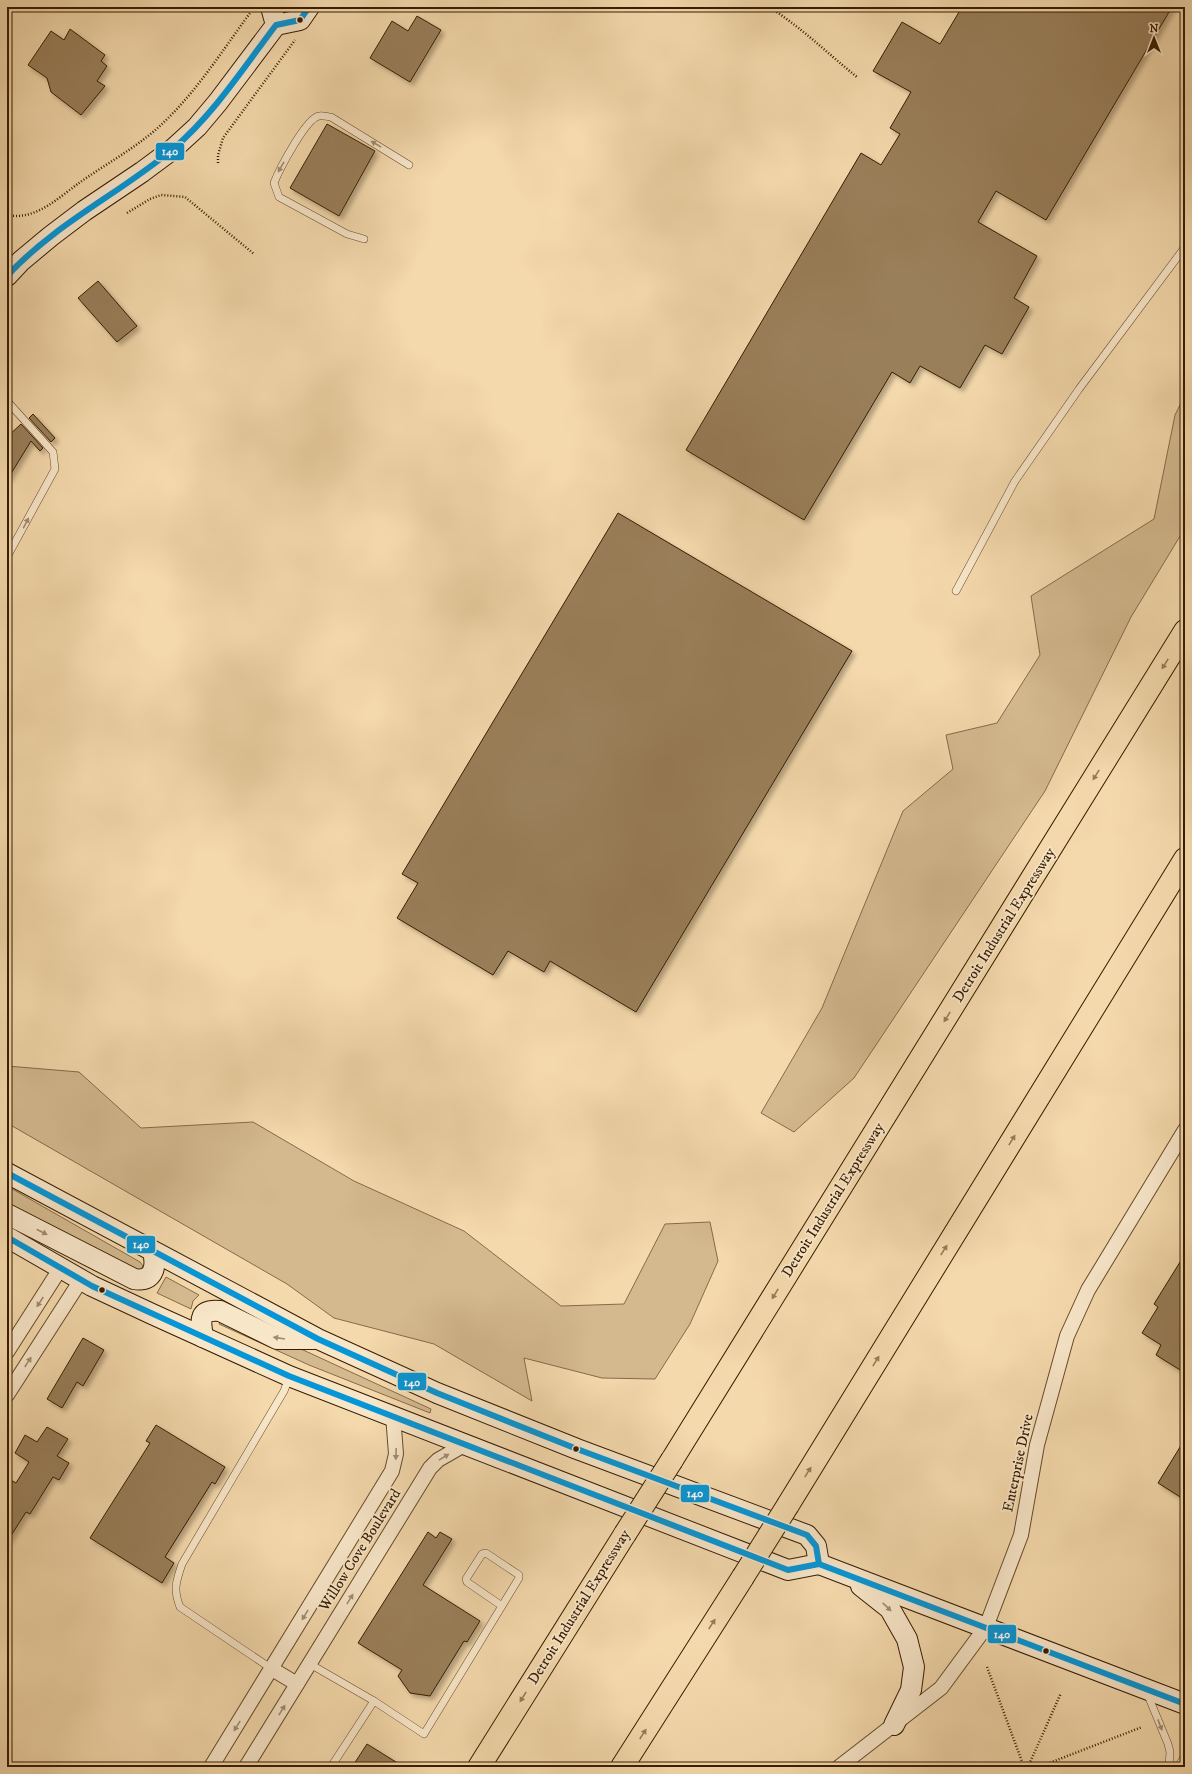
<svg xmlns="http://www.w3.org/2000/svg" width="1192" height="1774" viewBox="0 0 1192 1774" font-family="'IM FELL DW Pica',serif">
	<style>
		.green { fill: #d4b98f; stroke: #866b48 }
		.building { fill: #997f5a; stroke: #371d01; filter: url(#shadow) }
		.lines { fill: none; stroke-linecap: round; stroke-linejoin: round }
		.lane-casing { stroke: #664c2c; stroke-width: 8 }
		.street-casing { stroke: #664c2c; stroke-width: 16 }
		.secondary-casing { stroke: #371d01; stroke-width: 22 }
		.highway-casing { stroke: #371d01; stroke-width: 24 }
		.path { stroke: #371d01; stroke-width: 2.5; stroke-dasharray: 1 2; stroke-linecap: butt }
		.lane { stroke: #f8e6c9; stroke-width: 7 }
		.street { stroke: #f8e6c9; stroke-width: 14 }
		.secondary { stroke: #f8e6c9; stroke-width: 20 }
		.highway { stroke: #f4d9ac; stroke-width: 22 }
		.highway-bridge-casing { stroke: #371d01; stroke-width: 24; stroke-linecap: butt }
		.highway-bridge { stroke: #f4d9ac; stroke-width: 22 }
		.bus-1-casing { stroke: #f8e6c9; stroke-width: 9 }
		.bus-1 { stroke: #0696d7; stroke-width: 6 }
		.oneway { fill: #a18c6f }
		.oneway2 { fill: #967b56 }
		.bus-dot { fill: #371d01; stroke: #f8e6c9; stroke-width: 1.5 }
		.labels { text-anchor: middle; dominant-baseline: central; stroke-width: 3.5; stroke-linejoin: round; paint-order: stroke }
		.street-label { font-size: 15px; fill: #371d01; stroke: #f8e6c9 }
		.line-badge { stroke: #f8e6c9; stroke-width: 1.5 }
		.badge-label { font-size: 11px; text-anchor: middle; font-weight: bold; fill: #fff }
	</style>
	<defs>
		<filter id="shadow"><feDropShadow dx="3.5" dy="3.5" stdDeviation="2" flood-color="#0004"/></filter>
	</defs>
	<rect width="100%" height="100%" fill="#f4d9ac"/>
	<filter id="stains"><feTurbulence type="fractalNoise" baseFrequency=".005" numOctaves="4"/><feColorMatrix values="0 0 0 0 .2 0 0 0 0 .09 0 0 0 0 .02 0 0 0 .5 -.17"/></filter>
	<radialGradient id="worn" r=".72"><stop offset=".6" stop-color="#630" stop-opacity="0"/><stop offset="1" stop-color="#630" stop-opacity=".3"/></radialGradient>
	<g class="green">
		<path d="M 1185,395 L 1185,528 L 1131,617 L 1045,791 L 854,1078 L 794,1132 L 761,1113 L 822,1008 L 903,811 L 953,769 L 946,735 L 997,723 L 1040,655 L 1031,596 L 1154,519 L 1175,415 Z"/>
		<path d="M 7,1066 L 79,1072 L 141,1128 L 253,1122 L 354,1181 L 464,1231 L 561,1306 L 624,1304 L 665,1224 L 710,1222 L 718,1261 L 690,1324 L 655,1379 L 602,1378 L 524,1358 L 532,1401 L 434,1344 L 334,1318 L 287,1284 L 7,1123 Z"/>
		<path d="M 7,1186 L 140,1262 L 143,1266 L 140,1271 L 7,1207 Z"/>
		<path d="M 166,1277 L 199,1295 L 193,1301 L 191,1309 L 157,1293 Z"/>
		<path d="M 222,1317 L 301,1349 L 431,1409 L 430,1413 L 309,1365 L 219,1324 Z"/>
	</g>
	<g class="building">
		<path d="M 962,7 L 1172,7 L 1046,220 L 996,191 L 978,222 L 1037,256 L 1014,298 L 1029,307 L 1002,354 L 985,345 L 960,388 L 920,366 L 910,383 L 892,372 L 804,520 L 686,450 L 861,153 L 881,165 L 900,134 L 890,128 L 911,92 L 873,71 L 902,22 L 940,44 Z"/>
		<path d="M 417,16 L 441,30 L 410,82 L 370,58 L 392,21 L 408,31 Z"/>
		<path d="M 70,29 L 105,55 L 101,61 L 107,66 L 97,81 L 105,86 L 81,115 L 51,92 L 47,78 L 28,65 L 51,31 L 64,40 Z"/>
		<path d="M 327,124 L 375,151 L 339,216 L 290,188 Z"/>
		<path d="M 98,281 L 137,326 L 117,342 L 78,298 Z"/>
		<path d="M 33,414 L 55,438 L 51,442 L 29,418 Z"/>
		<path d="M 21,424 L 43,448 L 40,451 L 31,441 L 7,480 L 7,437 Z"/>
		<path d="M 618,513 L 852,651 L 636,1012 L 550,961 L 544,972 L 508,951 L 493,975 L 397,918 L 418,883 L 402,874 Z"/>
		<path d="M 1185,1254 L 1185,1373 L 1156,1355 L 1161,1345 L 1142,1333 L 1158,1307 L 1154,1304 Z"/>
		<path d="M 83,1338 L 104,1350 L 83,1386 L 77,1382 L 62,1408 L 47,1399 Z"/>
		<path d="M 156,1425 L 225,1467 L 215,1484 L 212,1482 L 165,1557 L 174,1563 L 162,1583 L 90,1538 L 150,1443 L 146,1441 Z"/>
		<path d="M 47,1427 L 68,1439 L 57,1456 L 69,1463 L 59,1480 L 53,1477 L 30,1514 L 26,1512 L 7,1542 L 7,1478 L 16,1483 L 29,1462 L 15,1453 L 25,1435 L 37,1442 Z"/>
		<path d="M 1185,1439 L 1185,1500 L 1158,1483 Z"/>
		<path d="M 428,1532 L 436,1538 L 440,1532 L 452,1539 L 423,1585 L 480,1621 L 467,1642 L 464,1641 L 430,1696 L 410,1693 L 398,1676 L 402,1670 L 358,1643 Z"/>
		<path d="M 367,1744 L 404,1767 L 352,1767 Z"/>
	</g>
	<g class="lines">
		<g class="lane-casing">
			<g id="lane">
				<path d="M 364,239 L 347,234 L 279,197 L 274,183 C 279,170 306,118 319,116 C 322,115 328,117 331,117 L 409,165"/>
				<path d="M 7,401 L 53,452 L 55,469 L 7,557"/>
				<path d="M 956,591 L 1015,481 L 1079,389 L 1185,247"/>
				<path d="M 310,1664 L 374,1701"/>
				<path d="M 272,1669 L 180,1607 C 173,1589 176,1582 182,1564 L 284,1391 L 289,1378"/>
				<path d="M 1147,1693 L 1168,1744 L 1170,1752 L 1169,1767"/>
				<path d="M 331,1767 L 374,1701 L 424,1734 L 519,1578 L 519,1575 L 486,1553 L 482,1554 L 466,1579 L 467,1582 L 502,1606"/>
				<path d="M 1178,1767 L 1185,1756"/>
			</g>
		</g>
		<g class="street-casing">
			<g id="street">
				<path d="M 7,1352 L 60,1269"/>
				<path d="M 7,1395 L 81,1280"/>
				<path d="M 272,1669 L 297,1684"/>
				<path d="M 211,1767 L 392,1471 L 396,1454 L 393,1415"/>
				<path d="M 246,1767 L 430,1468 L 438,1460 L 464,1445"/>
				<path d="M 839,1767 L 941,1688 L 986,1627 L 1021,1535 L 1037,1445 L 1067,1336 L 1088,1290 L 1185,1130"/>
			</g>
		</g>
		<g class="secondary-casing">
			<g id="secondary">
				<path d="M 271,7 L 276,25"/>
				<path d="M 7,276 L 21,261 L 51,236 L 84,211 L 142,172 L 173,149 L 197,127 L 218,102 L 276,25 L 300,20 L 309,7"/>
				<path d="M 7,1173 L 318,1339 L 437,1393 L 577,1449 L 807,1535 L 816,1546 L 819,1564"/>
				<path d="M 7,1214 L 134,1279 C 153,1282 157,1268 153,1252"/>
				<path d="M 7,1237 L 92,1286 L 152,1314 L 289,1376 L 788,1570 L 819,1564"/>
				<path d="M 203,1337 C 200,1319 199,1309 220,1311 L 277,1339 L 314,1339"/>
				<path d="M 819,1564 L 1185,1704"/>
				<path d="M 861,1586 L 890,1609 L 907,1639 L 914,1667 L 911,1690 L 894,1725"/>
			</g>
		</g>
		<g class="highway-casing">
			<g id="highway">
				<path d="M 672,1460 L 1185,631"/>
				<path d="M 788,1505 L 1185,859"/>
				<path d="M 479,1767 L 625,1534"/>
				<path d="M 622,1767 L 743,1577"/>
			</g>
		</g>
		<g class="path">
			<path d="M 769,7 C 801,27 827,53 857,77"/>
			<path d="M 218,163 L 218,155 L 223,138 L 295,40"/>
			<path d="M 127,213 L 150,199 L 161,195 L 185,197 L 254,254"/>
			<path d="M 7,215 C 35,221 58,198 79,183 C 107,163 138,147 163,123 C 198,90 224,48 253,9"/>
			<path d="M 987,1667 L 1024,1767"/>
			<path d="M 1028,1767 L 1061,1693"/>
			<path d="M 1039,1767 L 1142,1727"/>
		</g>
		<use href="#lane" class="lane"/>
		<use href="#street" class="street"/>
		<use href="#secondary" class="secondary"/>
		<use href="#highway" class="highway"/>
		<g class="highway-bridge-casing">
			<g id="highway-bridge">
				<path d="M 625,1534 L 672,1460"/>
				<path d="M 743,1577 L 788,1505"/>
			</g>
		</g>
		<use href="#highway-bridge" class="highway-bridge"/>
		<g class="bus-1-casing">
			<g id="bus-1">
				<path d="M 7,276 C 56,223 119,194 173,149 C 214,114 244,67 276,25 L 300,20 L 309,7"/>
				<path d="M 7,1173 L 318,1339 L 437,1393 L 577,1449 L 807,1535 L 816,1546 L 819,1564"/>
				<path d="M 7,1237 L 92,1286 L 289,1376 L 788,1570 L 819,1564"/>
				<path d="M 819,1564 L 1185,1704"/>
			</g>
		</g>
		<use href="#bus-1" class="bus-1"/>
	</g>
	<defs><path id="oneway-solid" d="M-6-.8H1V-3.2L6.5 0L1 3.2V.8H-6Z"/></defs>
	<g class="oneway">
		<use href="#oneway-solid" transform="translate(376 144) rotate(-149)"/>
		<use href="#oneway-solid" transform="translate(281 167) rotate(120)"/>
		<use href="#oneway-solid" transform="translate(26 523) rotate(-62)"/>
		<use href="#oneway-solid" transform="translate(42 1232) rotate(27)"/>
		<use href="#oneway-solid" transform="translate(40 1302) rotate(123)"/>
		<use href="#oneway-solid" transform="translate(279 1338) rotate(-171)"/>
		<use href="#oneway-solid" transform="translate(28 1362) rotate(-57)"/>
		<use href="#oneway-solid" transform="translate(396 1454) rotate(92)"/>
		<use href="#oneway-solid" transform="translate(444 1457) rotate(-31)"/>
		<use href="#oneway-solid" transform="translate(350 1599) rotate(-58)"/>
		<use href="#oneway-solid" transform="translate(887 1607) rotate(44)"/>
		<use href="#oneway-solid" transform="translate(305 1615) rotate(121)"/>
		<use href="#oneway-solid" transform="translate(282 1710) rotate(-58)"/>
		<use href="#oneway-solid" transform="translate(1160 1725) rotate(69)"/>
		<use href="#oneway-solid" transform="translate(237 1726) rotate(122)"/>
	</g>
	<g class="oneway2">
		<use href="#oneway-solid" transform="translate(1165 664) rotate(122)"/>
		<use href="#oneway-solid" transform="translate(1096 775) rotate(122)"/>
		<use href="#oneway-solid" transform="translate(947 1017) rotate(122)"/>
		<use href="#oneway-solid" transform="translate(1012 1140) rotate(-58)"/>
		<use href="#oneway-solid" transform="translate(944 1250) rotate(-58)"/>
		<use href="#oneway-solid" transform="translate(775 1294) rotate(122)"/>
		<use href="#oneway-solid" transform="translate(876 1361) rotate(-58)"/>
		<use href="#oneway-solid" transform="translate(808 1472) rotate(-58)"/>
		<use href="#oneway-solid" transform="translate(712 1624) rotate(-57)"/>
		<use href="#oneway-solid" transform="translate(523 1697) rotate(122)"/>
		<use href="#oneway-solid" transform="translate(643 1734) rotate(-57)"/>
	</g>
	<g class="bus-dot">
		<circle cx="300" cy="20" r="3.5"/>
		<circle cx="102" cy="1290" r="3.5"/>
		<circle cx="576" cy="1449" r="3.5"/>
		<circle cx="1046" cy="1651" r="3.5"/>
	</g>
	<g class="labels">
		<g class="street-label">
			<text transform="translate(1004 925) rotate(-58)">Detroit Industrial Expressway</text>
			<text transform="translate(833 1200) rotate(-58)">Detroit Industrial Expressway</text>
			<text transform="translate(1018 1463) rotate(-78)">Enterprise Drive</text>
			<text transform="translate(360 1550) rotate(-58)">Willow Cove Boulevard</text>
			<text transform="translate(579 1607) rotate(-58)">Detroit Industrial Expressway</text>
		</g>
	</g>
	<g class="line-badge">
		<rect x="155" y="142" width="30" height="19" rx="4" fill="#0696d7"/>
		<rect x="126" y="1235" width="30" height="19" rx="4" fill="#0696d7"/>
		<rect x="397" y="1372" width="30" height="19" rx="4" fill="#0696d7"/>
		<rect x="680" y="1484" width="30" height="19" rx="4" fill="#0696d7"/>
		<rect x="987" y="1624" width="30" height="20" rx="4" fill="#0696d7"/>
	</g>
	<g class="badge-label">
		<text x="170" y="155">140</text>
		<text x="141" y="1248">140</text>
		<text x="412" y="1386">140</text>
		<text x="695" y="1497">140</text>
		<text x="1002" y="1638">140</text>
	</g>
	<rect width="1192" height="1774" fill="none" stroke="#f4d9ac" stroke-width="24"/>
	<rect x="8" y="8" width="1176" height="1758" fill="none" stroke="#371d01" stroke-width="2"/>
	<rect x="12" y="12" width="1168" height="1750" fill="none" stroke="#371d01"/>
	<g transform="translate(1154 38)" stroke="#f8e6c9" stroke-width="3" paint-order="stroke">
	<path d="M0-3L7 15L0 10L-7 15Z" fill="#371d01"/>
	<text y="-6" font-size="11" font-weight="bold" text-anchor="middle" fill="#371d01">N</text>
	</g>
	<rect width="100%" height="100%" filter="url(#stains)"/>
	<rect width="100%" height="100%" fill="url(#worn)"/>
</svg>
